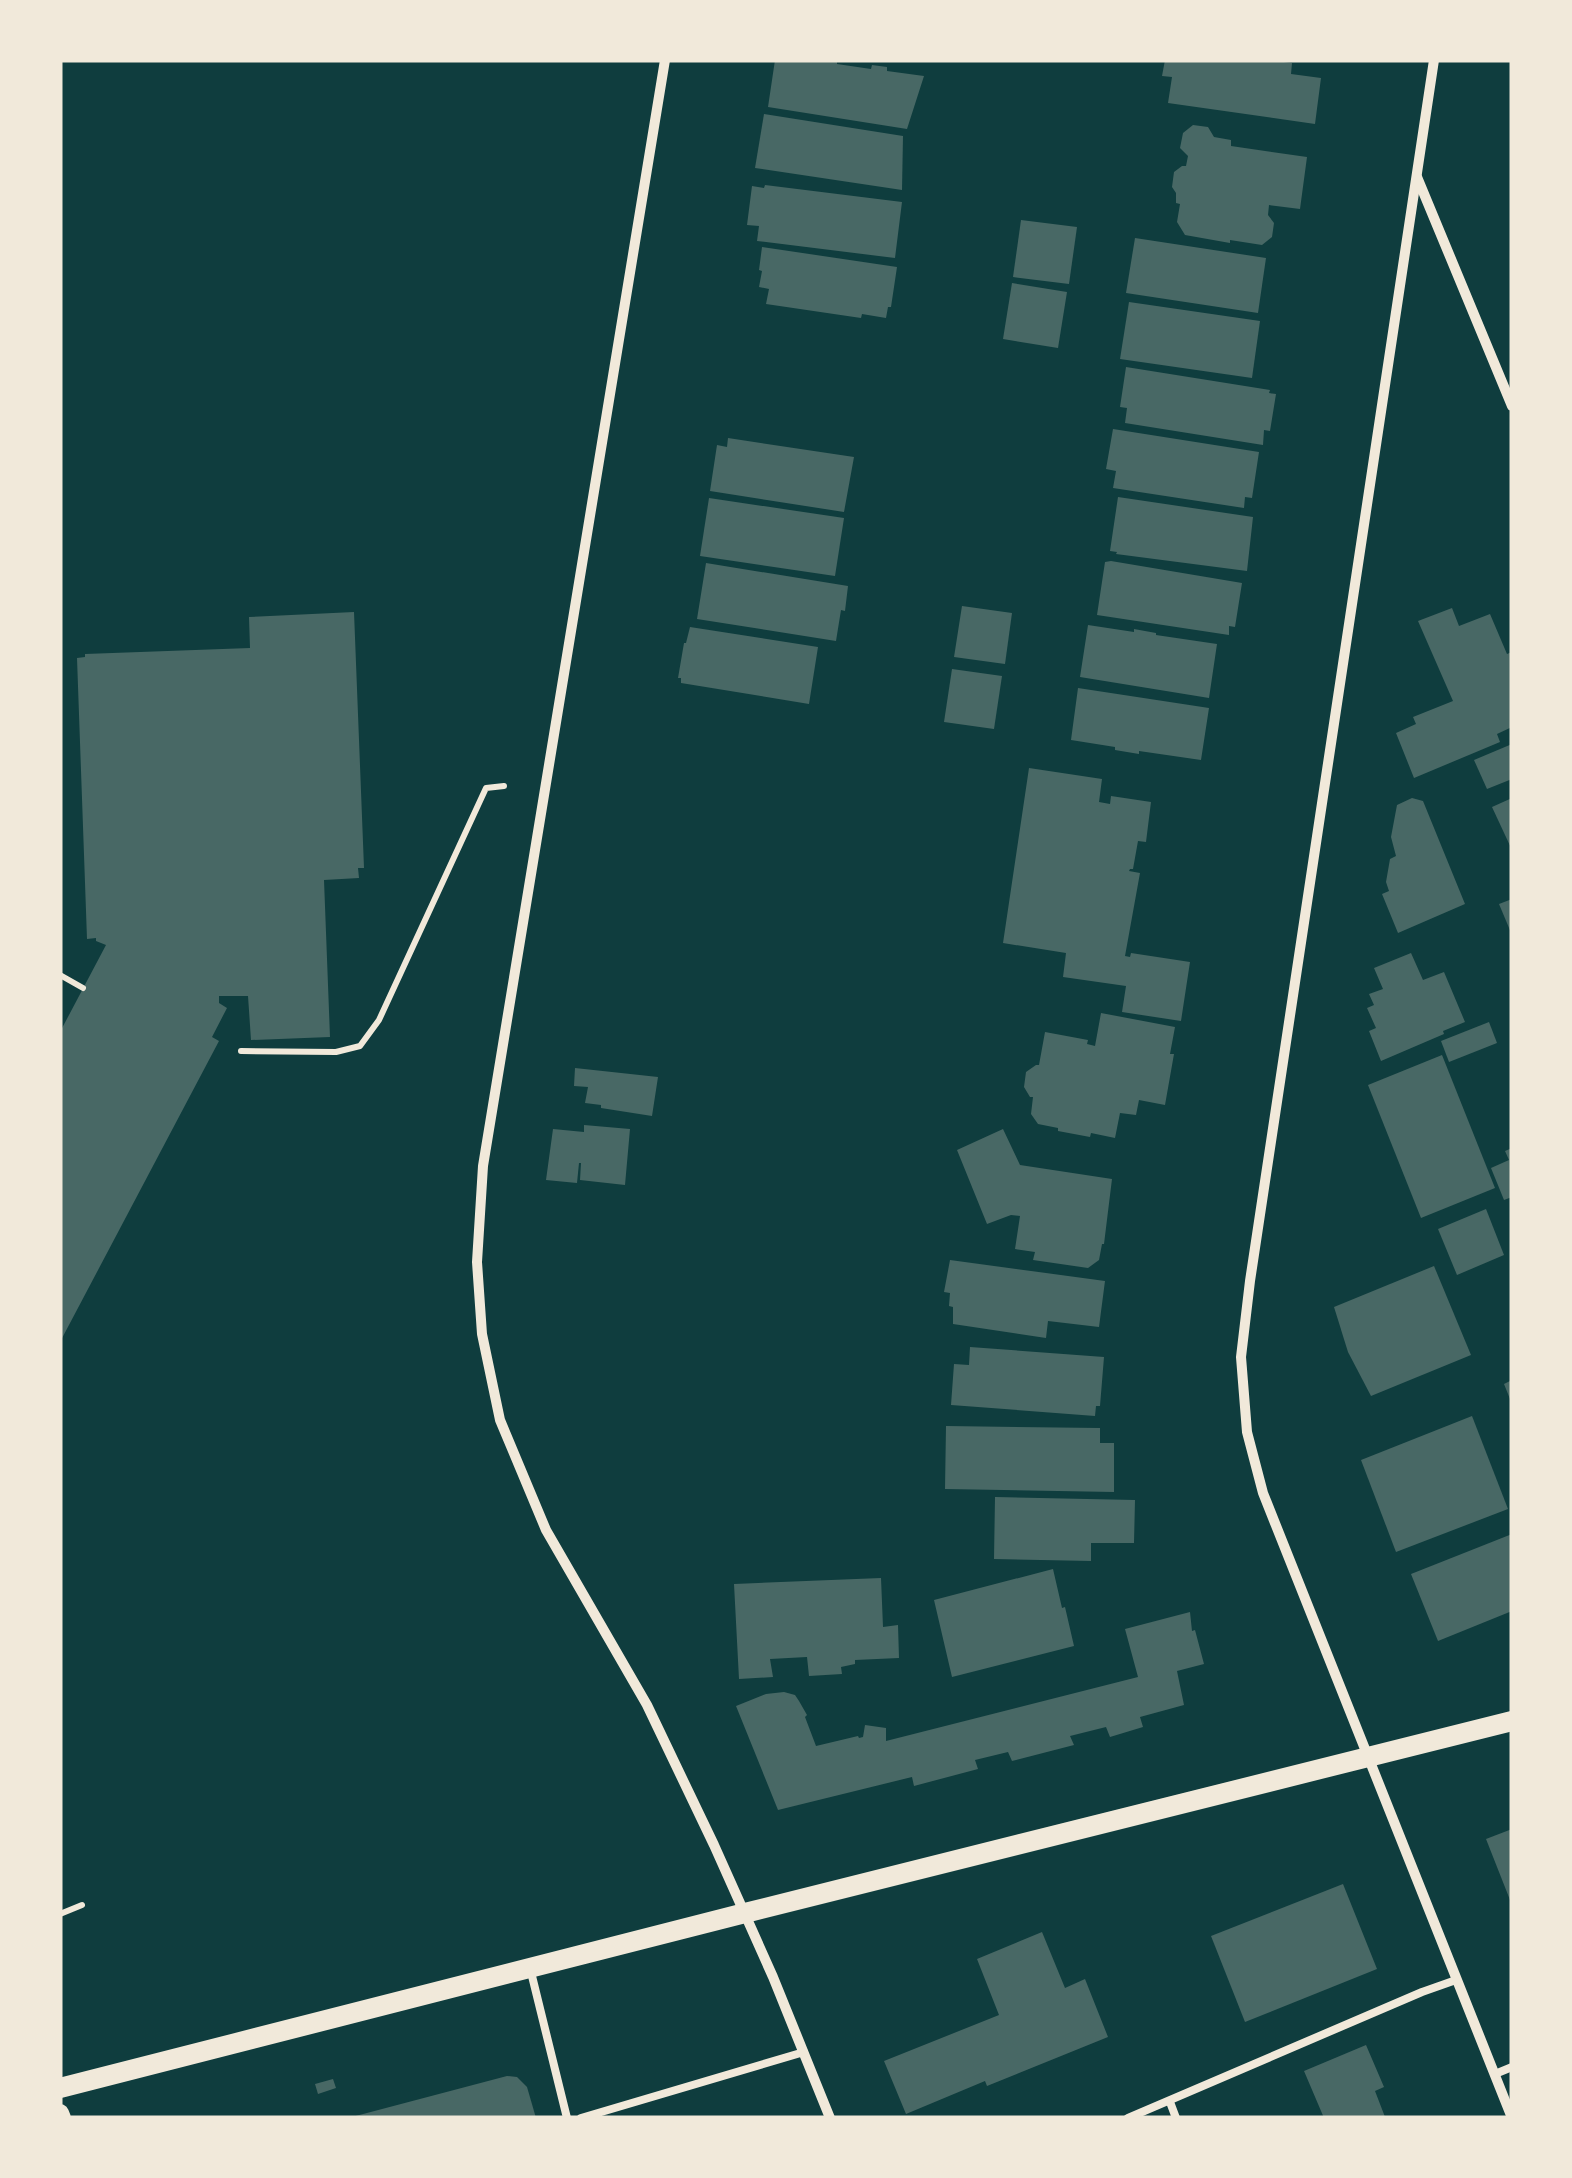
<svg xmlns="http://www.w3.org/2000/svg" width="1572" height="2178" viewBox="0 0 1572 2178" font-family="'Alegreya Sans',sans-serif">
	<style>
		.building { fill: #486865 }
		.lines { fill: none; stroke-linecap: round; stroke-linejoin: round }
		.path { stroke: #f1e9da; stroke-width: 6 }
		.service { stroke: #f1e9da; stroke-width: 8 }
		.minor { stroke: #f1e9da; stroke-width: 10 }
		.tertiary { stroke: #f1e9da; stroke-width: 18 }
		.secondary { stroke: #f1e9da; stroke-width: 20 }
	</style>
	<rect width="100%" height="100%" fill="#0f3d3e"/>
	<g class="building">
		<path d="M 775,60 L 837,60 L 837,64 L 871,69 L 872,65 L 887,67 L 887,71 L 924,76 L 907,129 L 768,107 Z"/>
		<path d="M 1165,60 L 1268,60 L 1292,63 L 1291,74 L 1321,78 L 1315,124 L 1168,103 L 1172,77 L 1162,76 Z"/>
		<path d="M 764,114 L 903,136 L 902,190 L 755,168 Z"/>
		<path d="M 1193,125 L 1208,127 L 1214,137 L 1231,140 L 1231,146 L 1307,157 L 1300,209 L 1269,205 L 1268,215 L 1274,223 L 1272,237 L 1262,245 L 1230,240 L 1230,243 L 1185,235 L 1177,222 L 1180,204 L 1176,203 L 1176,193 L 1172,187 L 1174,172 L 1182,166 L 1186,166 L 1188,156 L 1180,148 L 1183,133 Z"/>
		<path d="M 765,185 L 902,202 L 895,258 L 757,241 L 759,226 L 747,225 L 752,186 L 764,188 Z"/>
		<path d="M 1021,220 L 1077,227 L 1069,284 L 1013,277 Z"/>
		<path d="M 1135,238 L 1266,258 L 1258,313 L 1126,293 Z"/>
		<path d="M 762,247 L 897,267 L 891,307 L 888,307 L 886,318 L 862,314 L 861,318 L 766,304 L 769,289 L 759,287 L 762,271 L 759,270 Z"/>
		<path d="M 1012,283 L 1067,292 L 1058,348 L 1003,339 Z"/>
		<path d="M 1129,302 L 1260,321 L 1252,378 L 1120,359 Z"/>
		<path d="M 1126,367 L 1270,390 L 1269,393 L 1276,394 L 1270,431 L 1264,430 L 1263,445 L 1125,423 L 1127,408 L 1120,407 Z"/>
		<path d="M 1113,429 L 1259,452 L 1252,498 L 1245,497 L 1244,508 L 1113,488 L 1116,471 L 1106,469 Z"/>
		<path d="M 728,438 L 854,457 L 844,512 L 710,491 L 717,445 L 727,447 Z"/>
		<path d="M 1118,497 L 1253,517 L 1247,571 L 1116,554 L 1117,552 L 1110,551 Z"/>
		<path d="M 709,498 L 844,518 L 835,576 L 700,556 Z"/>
		<path d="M 1111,561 L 1242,583 L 1235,627 L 1229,626 L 1229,635 L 1097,615 L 1105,562 Z"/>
		<path d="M 706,563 L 848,586 L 845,611 L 841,610 L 836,641 L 697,619 Z"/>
		<path d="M 962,606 L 1012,613 L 1005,664 L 954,657 Z"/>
		<path d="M 1452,608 L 1459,626 L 1490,614 L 1507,654 L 1512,652 L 1512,727 L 1497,734 L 1500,742 L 1414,778 L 1396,733 L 1416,724 L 1413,717 L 1453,701 L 1418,621 Z"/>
		<path d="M 354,612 L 364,868 L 358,868 L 359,878 L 324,880 L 330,1037 L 251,1040 L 248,996 L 219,996 L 219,1003 L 227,1008 L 212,1037 L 219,1041 L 60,1342 L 60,1032 L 106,945 L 96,941 L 96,938 L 87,939 L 77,658 L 85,657 L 85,654 L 250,648 L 249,617 Z"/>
		<path d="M 1088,625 L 1134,632 L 1134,629 L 1156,633 L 1156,635 L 1217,644 L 1209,698 L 1080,677 Z"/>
		<path d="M 690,627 L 818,647 L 809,704 L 681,683 L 681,678 L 678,678 L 684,643 L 686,643 Z"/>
		<path d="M 952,669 L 1002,676 L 994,729 L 944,722 Z"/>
		<path d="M 1078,688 L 1209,708 L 1201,760 L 1139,751 L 1139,754 L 1115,750 L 1115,747 L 1071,740 Z"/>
		<path d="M 1512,744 L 1512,779 L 1487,789 L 1474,760 Z"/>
		<path d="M 1029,768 L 1102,779 L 1099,802 L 1110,804 L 1111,796 L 1151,802 L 1146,842 L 1138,841 L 1133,869 L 1130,869 L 1129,871 L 1140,873 L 1125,956 L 1130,957 L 1131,953 L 1190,962 L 1181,1021 L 1122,1012 L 1126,986 L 1063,977 L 1066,953 L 1003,943 Z"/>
		<path d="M 1412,798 L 1423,801 L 1465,904 L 1398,933 L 1382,894 L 1389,891 L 1386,882 L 1390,859 L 1396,856 L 1391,837 L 1397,805 Z"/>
		<path d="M 1512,798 L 1512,850 L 1492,807 Z"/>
		<path d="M 1512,899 L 1512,935 L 1499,904 Z"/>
		<path d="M 1411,953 L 1423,980 L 1444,972 L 1465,1022 L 1443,1031 L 1444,1034 L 1381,1061 L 1369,1031 L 1376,1028 L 1367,1008 L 1374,1005 L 1369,994 L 1383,989 L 1374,968 Z"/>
		<path d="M 1101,1013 L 1175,1027 L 1170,1054 L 1174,1054 L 1165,1105 L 1139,1100 L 1136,1115 L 1120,1113 L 1115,1138 L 1091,1133 L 1090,1137 L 1058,1131 L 1058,1128 L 1038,1124 L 1031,1114 L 1033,1097 L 1030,1097 L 1024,1087 L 1026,1072 L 1036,1065 L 1039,1065 L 1045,1032 L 1088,1040 L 1087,1044 L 1095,1046 Z"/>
		<path d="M 1489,1022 L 1497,1043 L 1449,1062 L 1441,1041 Z"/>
		<path d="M 1442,1055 L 1495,1188 L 1421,1218 L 1368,1085 Z"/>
		<path d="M 575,1068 L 658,1077 L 652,1116 L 601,1108 L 601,1105 L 585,1103 L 588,1087 L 574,1086 Z"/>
		<path d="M 584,1125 L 630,1129 L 625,1185 L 580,1180 L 581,1163 L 579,1163 L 577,1183 L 546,1180 L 553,1129 L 584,1132 Z"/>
		<path d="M 1003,1129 L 1020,1165 L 1112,1179 L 1104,1244 L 1102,1244 L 1099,1260 L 1088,1268 L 1033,1260 L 1035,1252 L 1015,1249 L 1020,1216 L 1011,1215 L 987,1224 L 957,1150 Z"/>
		<path d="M 1512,1148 L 1512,1197 L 1504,1200 L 1491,1168 L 1509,1160 L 1505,1151 Z"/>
		<path d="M 1486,1209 L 1504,1255 L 1457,1275 L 1438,1229 Z"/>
		<path d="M 950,1260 L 1105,1281 L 1099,1327 L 1048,1321 L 1046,1338 L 953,1324 L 953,1307 L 949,1306 L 950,1293 L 944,1292 Z"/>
		<path d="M 1434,1266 L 1471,1355 L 1371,1396 L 1348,1352 L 1334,1307 Z"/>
		<path d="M 970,1347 L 1104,1357 L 1100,1406 L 1096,1406 L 1095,1416 L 951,1405 L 954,1364 L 969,1365 Z"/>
		<path d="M 1512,1380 L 1512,1404 L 1504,1384 Z"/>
		<path d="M 1472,1416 L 1508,1509 L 1396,1552 L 1361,1460 Z"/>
		<path d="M 946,1426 L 1100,1428 L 1100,1443 L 1114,1443 L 1114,1492 L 945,1489 Z"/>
		<path d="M 995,1497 L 1135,1500 L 1134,1543 L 1091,1543 L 1091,1561 L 994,1559 Z"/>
		<path d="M 1512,1534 L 1512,1611 L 1438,1641 L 1411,1574 Z"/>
		<path d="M 1053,1569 L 1062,1608 L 1065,1607 L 1074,1646 L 952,1677 L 934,1600 Z"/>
		<path d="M 881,1578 L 883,1627 L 898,1625 L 899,1658 L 855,1660 L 855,1664 L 841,1667 L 842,1674 L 809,1676 L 807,1657 L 770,1659 L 773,1677 L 739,1679 L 734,1584 Z"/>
		<path d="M 1190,1612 L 1192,1631 L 1195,1630 L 1204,1664 L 1177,1671 L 1184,1705 L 1140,1717 L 1143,1727 L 1110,1737 L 1106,1727 L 1070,1736 L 1074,1745 L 1012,1761 L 1008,1752 L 975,1760 L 978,1769 L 914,1786 L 912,1777 L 778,1810 L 736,1706 L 766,1694 L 784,1692 L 795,1695 L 799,1701 L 807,1715 L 805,1717 L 816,1746 L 858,1736 L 859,1738 L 863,1737 L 865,1725 L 886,1728 L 886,1741 L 1138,1677 L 1125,1629 Z"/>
		<path d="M 1512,1829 L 1512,1905 L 1486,1839 Z"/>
		<path d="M 1343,1884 L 1377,1969 L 1245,2022 L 1211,1936 Z"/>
		<path d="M 1042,1932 L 1065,1988 L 1085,1979 L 1108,2037 L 987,2086 L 985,2081 L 906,2114 L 884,2061 L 999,2015 L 977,1959 Z"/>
		<path d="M 1366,2045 L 1384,2087 L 1375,2091 L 1385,2117 L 1324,2118 L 1304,2071 Z"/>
		<path d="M 507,2076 L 517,2077 L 527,2087 L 536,2118 L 348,2118 Z"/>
		<path d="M 333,2079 L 336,2088 L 318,2094 L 315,2084 Z"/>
	</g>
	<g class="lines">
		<g class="path">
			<path d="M 60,975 L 83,988"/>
			<path d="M 241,1051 L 336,1052 L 360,1046 L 379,1020 L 486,788 L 504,786"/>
			<path d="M 60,1914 L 82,1905"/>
		</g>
		<g class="service">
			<path d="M 531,1972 L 567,2118"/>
			<path d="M 1495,2074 L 1512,2067"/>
			<path d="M 1170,2102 L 1176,2118"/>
			<path d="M 581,2118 L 804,2052"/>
			<path d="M 1128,2118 L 1422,1992 L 1456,1980"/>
		</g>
		<g class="minor">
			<path d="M 665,60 L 483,1166 L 477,1262 L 482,1334 L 500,1420 L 546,1530 L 647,1705 L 714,1845 L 773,1977 L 830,2118"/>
			<path d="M 1434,60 L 1250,1281 L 1241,1357 L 1247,1432 L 1263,1493 L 1512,2118"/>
			<path d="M 1417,177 L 1512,406"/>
		</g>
		<path class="tertiary" d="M 60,2113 L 62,2118"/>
		<path class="secondary" d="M 60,2088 L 745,1913 L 1512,1721"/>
	</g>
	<rect width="1572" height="2178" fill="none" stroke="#f1e9da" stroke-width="125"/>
</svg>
